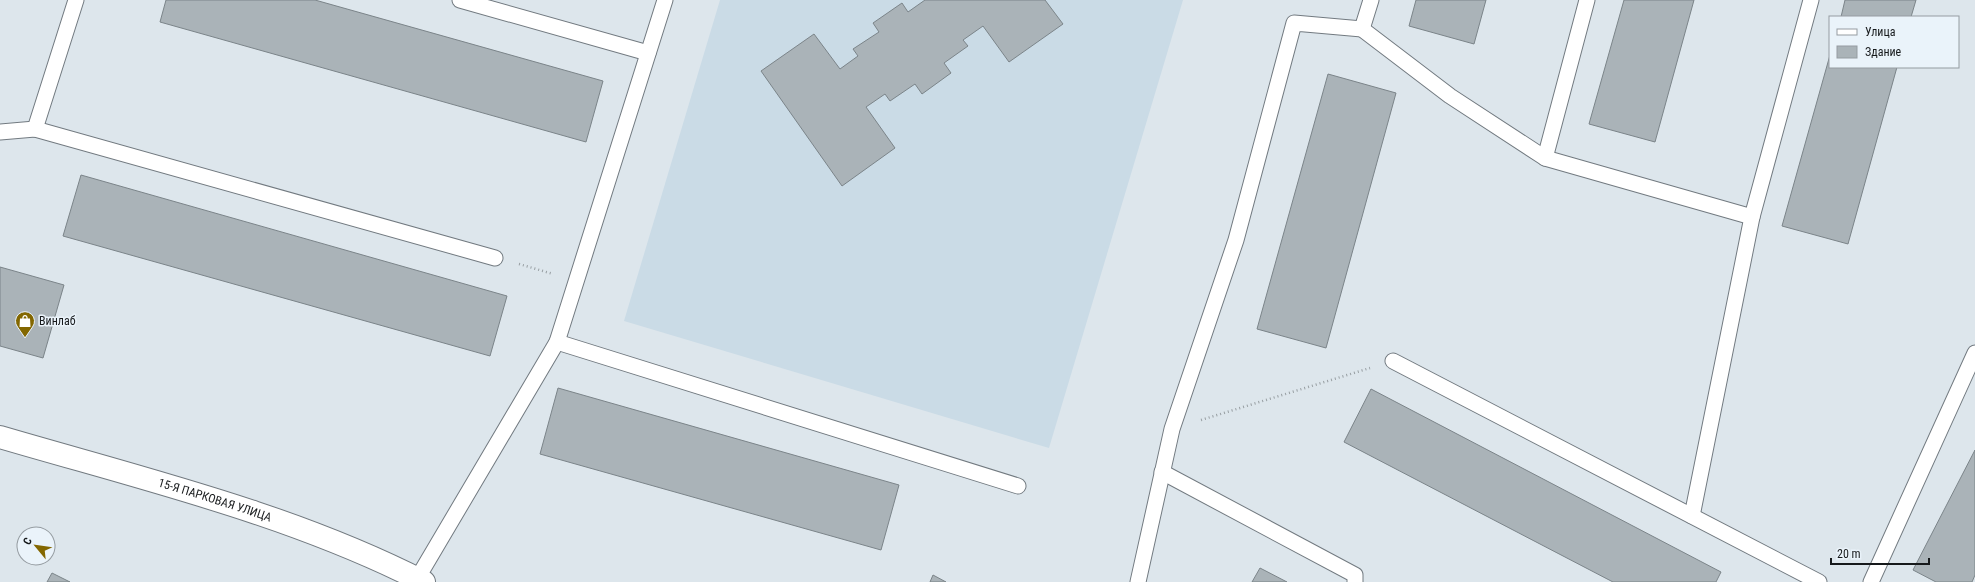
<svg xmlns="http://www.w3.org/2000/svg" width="1975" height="582" viewBox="0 0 1975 582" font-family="'Roboto Condensed',sans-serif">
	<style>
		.built { fill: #cadbe6 }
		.building { fill: #aab3b8; stroke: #7b8489 }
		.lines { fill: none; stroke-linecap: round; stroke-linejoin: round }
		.service-casing { stroke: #727a80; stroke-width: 17 }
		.tertiary-casing { stroke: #727a80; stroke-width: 24 }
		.path { stroke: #979ea2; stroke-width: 2.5; stroke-dasharray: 1 3; stroke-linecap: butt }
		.service { stroke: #fff; stroke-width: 15 }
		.tertiary { stroke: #fff; stroke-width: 22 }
		.labels { text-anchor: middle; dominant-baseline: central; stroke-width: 3; stroke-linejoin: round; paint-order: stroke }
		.poi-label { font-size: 12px; fill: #16191b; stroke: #eaf3fa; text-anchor: start }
		.street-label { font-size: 12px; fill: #16191b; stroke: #eaf3fa }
	</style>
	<rect width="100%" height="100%" fill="#dde6ec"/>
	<path class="built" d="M 720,0 L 1183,0 L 1049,448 L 624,321 Z"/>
	<g class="building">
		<path d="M 166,0 L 315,0 L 603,81 L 586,142 L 160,22 Z"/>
		<path d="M 925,0 L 1045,0 L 1063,24 L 1009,62 L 983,26 L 963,40 L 968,46 L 944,63 L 951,73 L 922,94 L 915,84 L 890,101 L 885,94 L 866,107 L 895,148 L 842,186 L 761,71 L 814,34 L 840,69 L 858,56 L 853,49 L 879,32 L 873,23 L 902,3 L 908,12 Z"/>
		<path d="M 1416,0 L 1486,0 L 1474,44 L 1409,26 Z"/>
		<path d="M 1624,0 L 1694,0 L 1655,142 L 1589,124 Z"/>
		<path d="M 1845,0 L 1916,0 L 1911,17 L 1841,17 Z"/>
		<path d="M 1830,55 L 1830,67 L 1897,67 L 1848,244 L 1782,226 Z"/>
		<path d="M 1328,74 L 1396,93 L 1326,348 L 1257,329 Z"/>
		<path d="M 81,175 L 507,296 L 490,356 L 63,236 Z"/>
		<path d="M 0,267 L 64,285 L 43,358 L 0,346 Z"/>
		<path d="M 558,388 L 899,485 L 881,550 L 540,454 Z"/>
		<path d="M 1371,389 L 1721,572 L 1716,582 L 1613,582 L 1344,442 Z"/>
		<path d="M 1975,450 L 1975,575 L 1972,582 L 1936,582 L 1913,570 Z"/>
		<path d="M 1260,568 L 1287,582 L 1252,582 Z"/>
		<path d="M 52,573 L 70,582 L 47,582 Z"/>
		<path d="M 933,575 L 946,582 L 930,582 Z"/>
	</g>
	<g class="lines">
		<g class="service-casing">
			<g id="service">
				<path d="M 460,0 L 648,53"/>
				<path d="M 1362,29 L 1450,96 L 1545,158 L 1752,217"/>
				<path d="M 35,129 L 495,258"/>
				<path d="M 0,132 L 35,129 L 76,0"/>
				<path d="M 1545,158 L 1587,0"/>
				<path d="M 557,342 L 1018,486"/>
				<path d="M 1393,361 L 1819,582"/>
				<path d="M 1162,472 L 1355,575 L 1355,582"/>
				<path d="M 1692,516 L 1752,217 L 1811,0"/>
				<path d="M 417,579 L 557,342 L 665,0"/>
				<path d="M 1138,582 L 1172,429 L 1236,240 L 1294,23 L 1362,29 L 1371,0"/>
				<path d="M 1871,582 L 1975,353"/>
			</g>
		</g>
		<g class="tertiary-casing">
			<g id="tertiary">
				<path id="s1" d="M 0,437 C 143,479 291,514 424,582"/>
			</g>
		</g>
		<g class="path">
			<path d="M 519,264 L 553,274"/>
			<path d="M 1201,420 L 1370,368"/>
		</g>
		<use href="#service" class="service"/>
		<use href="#tertiary" class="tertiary"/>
	</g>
	<defs>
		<g id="shop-pin" transform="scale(1)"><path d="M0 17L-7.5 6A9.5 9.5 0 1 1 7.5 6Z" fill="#836700" stroke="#eaf3fa"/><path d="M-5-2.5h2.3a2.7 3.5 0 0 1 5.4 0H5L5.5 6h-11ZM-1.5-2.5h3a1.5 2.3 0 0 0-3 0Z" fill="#fff"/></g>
	</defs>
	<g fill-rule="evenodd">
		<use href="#shop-pin" x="25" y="321"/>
	</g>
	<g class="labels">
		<g class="poi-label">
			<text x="39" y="321">Винлаб</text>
		</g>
		<g class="street-label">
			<text stroke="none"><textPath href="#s1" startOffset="224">15-Я ПАРКОВАЯ УЛИЦА</textPath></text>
		</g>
	</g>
	<rect x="1829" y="16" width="130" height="52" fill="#eaf3fa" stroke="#959ca1"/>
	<rect x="1837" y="29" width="20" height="6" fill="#ffffff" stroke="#959ca1"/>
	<text x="1865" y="36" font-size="12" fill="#16191b">Улица</text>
	<rect x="1837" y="46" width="20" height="12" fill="#aab3b8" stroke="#959ca1"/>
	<text x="1865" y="56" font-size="12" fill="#16191b">Здание</text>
	<g transform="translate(36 546) rotate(299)"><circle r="19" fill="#eaf3fa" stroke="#959ca1"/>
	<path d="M0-3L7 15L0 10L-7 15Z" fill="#836700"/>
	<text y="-6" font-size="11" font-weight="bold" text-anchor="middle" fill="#16191b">С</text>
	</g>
	<path d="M1831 558v6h98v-6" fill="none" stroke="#16191b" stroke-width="2"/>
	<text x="1837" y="558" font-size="12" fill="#16191b" stroke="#eaf3fa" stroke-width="3" paint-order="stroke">20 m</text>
</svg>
